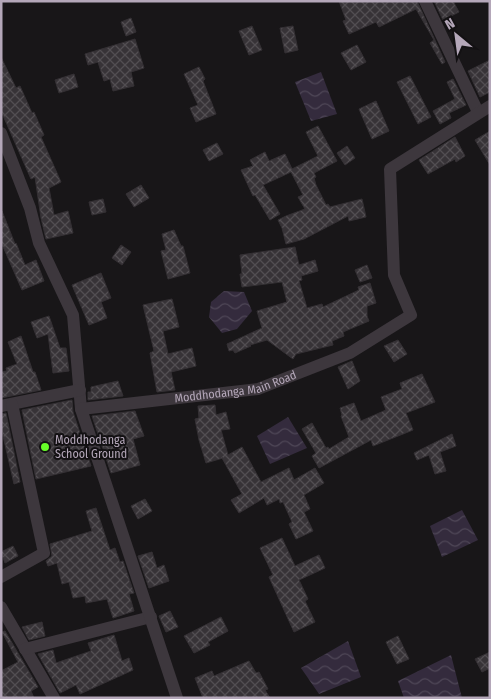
<svg xmlns="http://www.w3.org/2000/svg" width="491" height="699" viewBox="0 0 491 699" font-family="'Fira Sans Condensed',sans-serif">
	<style>
		.water { fill: url(#water-waves) }
		.building { fill: url(#building-cross-hatch); stroke: #343034 }
		.lines { fill: none; stroke-linecap: round; stroke-linejoin: round }
		.street { stroke: #3d373d; stroke-width: 12 }
		.poi-dot { fill: #67fd28; stroke: #131113; stroke-width: 2 }
		.labels { text-anchor: middle; dominant-baseline: central; stroke-width: 4; stroke-linejoin: round; paint-order: stroke }
		.street-label { font-size: 12px; fill: #b4a7b9; stroke: #131113 }
		.poi-label { font-size: 12px; fill: #b4a7b9; stroke: #131113; text-anchor: start }
	</style>
	<defs>
		<pattern id="water-waves" width="16" height="10" patternUnits="userSpaceOnUse" patternTransform="scale(1.25)"><rect width="16" height="10" fill="#342b3d"/><path d="M0 5q4-4 8 0t8 0" fill="none" stroke="#4f4757"/></pattern>
		<pattern id="building-cross-hatch" width="8" height="8" patternUnits="userSpaceOnUse" patternTransform="scale(1.25)"><rect width="8" height="8" fill="#373337"/><path d="M0 0l8 8M0 8l8-8" fill="none" stroke="#524e52"/></pattern>
	</defs>
	<rect width="100%" height="100%" fill="#181618"/>
	<g class="water">
		<path d="M 321,72 L 337,114 L 311,121 L 295,82 Z"/>
		<path d="M 224,291 L 244,292 L 252,311 L 237,329 L 222,333 L 209,317 L 211,302 Z"/>
		<path d="M 288,417 L 307,448 L 270,464 L 257,436 Z"/>
		<path d="M 462,510 L 478,540 L 442,557 L 430,526 Z"/>
		<path d="M 348,641 L 361,677 L 319,694 L 301,668 Z"/>
		<path d="M 451,655 L 462,698 L 404,698 L 398,681 Z"/>
	</g>
	<g class="building">
		<path d="M 339,1 L 417,1 L 445,62 L 442,64 L 430,43 L 434,40 L 416,9 L 379,27 L 376,22 L 349,34 L 343,21 L 346,20 Z"/>
		<path d="M 434,1 L 453,1 L 459,12 L 443,20 Z"/>
		<path d="M 131,18 L 136,32 L 126,36 L 121,22 Z"/>
		<path d="M 252,26 L 262,50 L 249,55 L 239,31 Z"/>
		<path d="M 293,26 L 298,50 L 285,53 L 280,28 Z"/>
		<path d="M 135,39 L 144,68 L 131,72 L 134,86 L 113,91 L 110,79 L 104,81 L 98,62 L 88,65 L 85,54 Z"/>
		<path d="M 357,45 L 366,62 L 351,70 L 341,53 Z"/>
		<path d="M 1,57 L 16,88 L 20,86 L 32,113 L 34,112 L 44,135 L 41,137 L 61,182 L 49,188 L 54,215 L 68,211 L 73,233 L 46,239 L 41,218 L 35,177 L 31,179 L 1,111 Z"/>
		<path d="M 490,60 L 490,92 L 480,97 L 468,71 Z"/>
		<path d="M 199,67 L 205,79 L 203,81 L 216,114 L 196,122 L 190,108 L 198,105 L 184,74 Z"/>
		<path d="M 74,74 L 78,87 L 59,93 L 55,80 Z"/>
		<path d="M 410,76 L 431,117 L 418,124 L 397,82 Z"/>
		<path d="M 453,79 L 466,105 L 449,113 L 451,118 L 440,124 L 433,111 L 455,99 L 447,82 Z"/>
		<path d="M 376,101 L 389,131 L 372,139 L 359,109 Z"/>
		<path d="M 318,126 L 337,161 L 314,173 L 316,177 L 314,178 L 316,185 L 326,205 L 328,204 L 330,207 L 362,199 L 366,217 L 349,221 L 348,216 L 304,239 L 286,244 L 282,228 L 278,220 L 286,216 L 305,209 L 298,197 L 303,195 L 291,172 L 263,185 L 280,214 L 270,220 L 255,195 L 253,196 L 241,170 L 253,166 L 250,160 L 265,152 L 269,161 L 285,154 L 292,169 L 318,156 L 306,132 Z"/>
		<path d="M 490,131 L 490,165 L 475,140 Z"/>
		<path d="M 455,137 L 465,156 L 456,162 L 455,159 L 428,174 L 419,160 Z"/>
		<path d="M 217,143 L 223,154 L 209,161 L 203,150 Z"/>
		<path d="M 347,146 L 355,158 L 345,165 L 337,153 Z"/>
		<path d="M 141,185 L 149,198 L 134,207 L 126,194 Z"/>
		<path d="M 103,199 L 106,212 L 92,215 L 89,202 Z"/>
		<path d="M 2,211 L 15,244 L 16,243 L 25,265 L 36,260 L 44,281 L 22,290 L 1,242 Z"/>
		<path d="M 174,230 L 181,246 L 183,246 L 190,273 L 168,279 L 161,251 L 166,250 L 162,234 Z"/>
		<path d="M 121,245 L 131,252 L 122,265 L 112,258 Z"/>
		<path d="M 295,247 L 299,265 L 315,260 L 318,271 L 301,276 L 302,280 L 299,281 L 307,308 L 322,304 L 323,307 L 359,290 L 358,287 L 370,283 L 376,303 L 367,306 L 367,316 L 369,321 L 343,332 L 344,336 L 332,341 L 333,345 L 296,354 L 293,359 L 267,340 L 250,345 L 251,346 L 235,353 L 233,350 L 229,351 L 227,344 L 262,328 L 257,311 L 287,302 L 282,282 L 242,287 L 240,274 L 242,274 L 240,255 Z"/>
		<path d="M 367,265 L 372,278 L 360,282 L 355,270 Z"/>
		<path d="M 101,273 L 111,298 L 101,302 L 107,318 L 89,325 L 72,285 Z"/>
		<path d="M 172,299 L 179,327 L 163,331 L 168,354 L 192,348 L 196,366 L 171,372 L 175,390 L 157,392 L 150,353 L 154,351 L 143,305 Z"/>
		<path d="M 49,316 L 60,348 L 66,348 L 69,371 L 53,373 L 48,334 L 37,338 L 31,322 Z"/>
		<path d="M 21,336 L 33,372 L 35,372 L 41,390 L 1,398 L 1,372 L 7,371 L 6,368 L 17,364 L 8,342 Z"/>
		<path d="M 398,340 L 407,354 L 394,362 L 384,346 Z"/>
		<path d="M 352,361 L 360,381 L 348,389 L 338,367 Z"/>
		<path d="M 422,374 L 435,402 L 406,413 L 413,430 L 373,446 L 371,440 L 319,468 L 312,456 L 316,453 L 302,429 L 312,423 L 326,448 L 328,447 L 329,449 L 349,437 L 341,416 L 342,415 L 340,408 L 354,403 L 361,421 L 386,410 L 381,397 L 402,389 L 400,383 Z"/>
		<path d="M 118,381 L 123,396 L 88,400 L 88,392 L 91,392 L 91,387 Z"/>
		<path d="M 72,400 L 73,412 L 91,466 L 36,479 L 22,410 Z"/>
		<path d="M 215,405 L 216,415 L 226,412 L 230,429 L 221,430 L 228,455 L 242,447 L 261,482 L 289,468 L 294,480 L 315,468 L 324,483 L 304,495 L 310,509 L 304,512 L 313,531 L 296,539 L 289,524 L 292,522 L 283,502 L 280,503 L 279,499 L 267,505 L 264,498 L 239,513 L 231,500 L 242,494 L 222,458 L 223,458 L 206,463 L 199,440 L 195,419 L 199,418 L 198,406 Z"/>
		<path d="M 135,411 L 144,436 L 133,439 L 140,465 L 111,473 L 92,416 Z"/>
		<path d="M 6,413 L 20,482 L 14,484 L 1,427 L 1,414 Z"/>
		<path d="M 452,434 L 456,446 L 440,452 L 446,471 L 435,474 L 429,455 L 417,460 L 414,453 Z"/>
		<path d="M 145,499 L 152,511 L 138,519 L 131,506 Z"/>
		<path d="M 96,508 L 110,550 L 115,548 L 120,562 L 123,561 L 134,593 L 129,594 L 134,611 L 113,618 L 107,599 L 86,603 L 85,596 L 73,598 L 69,582 L 62,584 L 57,563 L 48,566 L 46,561 L 52,556 L 50,544 L 92,531 L 86,511 Z"/>
		<path d="M 282,538 L 295,566 L 319,555 L 325,568 L 299,580 L 308,599 L 305,601 L 315,622 L 294,632 L 269,577 L 273,575 L 260,548 Z"/>
		<path d="M 13,546 L 18,556 L 5,563 L 1,552 Z"/>
		<path d="M 152,552 L 157,568 L 164,565 L 169,581 L 149,588 L 138,556 Z"/>
		<path d="M 170,611 L 178,627 L 166,632 L 159,616 Z"/>
		<path d="M 221,617 L 228,631 L 208,642 L 210,645 L 194,653 L 184,636 Z"/>
		<path d="M 42,622 L 45,636 L 29,640 L 22,627 Z"/>
		<path d="M 5,631 L 38,687 L 31,691 L 34,698 L 1,698 L 1,671 L 18,662 L 2,632 Z"/>
		<path d="M 114,635 L 122,661 L 129,658 L 133,670 L 80,694 L 76,685 L 60,693 L 38,654 L 53,650 L 56,663 L 91,651 L 88,643 Z"/>
		<path d="M 398,636 L 409,659 L 397,664 L 386,642 Z"/>
		<path d="M 490,652 L 490,668 L 482,672 L 475,659 Z"/>
		<path d="M 249,661 L 256,673 L 259,672 L 268,689 L 265,690 L 270,698 L 203,698 L 195,678 L 212,671 L 214,676 Z"/>
	</g>
	<g class="lines">
		<g class="street">
			<path d="M 425,1 L 478,112"/>
			<path d="M 1,133 L 30,208 L 39,243 L 73,315 L 81,409"/>
			<path d="M 1,406 L 80,390"/>
			<path d="M 1,577 L 44,553 L 12,404"/>
			<path d="M 1,607 L 54,698"/>
			<path d="M 25,649 L 151,617"/>
			<path id="s1" d="M 177,698 L 81,409 L 258,389 L 350,353 L 411,315 L 394,275 L 390,169 L 490,106"/>
		</g>
	</g>
	<circle class="poi-dot" cx="45" cy="447" r="5"/>
	<g class="labels">
		<g class="street-label">
			<text stroke="none"><textPath href="#s1" startOffset="461">Moddhodanga Main Road</textPath></text>
		</g>
		<g class="poi-label">
			<text x="55" y="440">Moddhodanga<tspan x="55" dy="14">School Ground</tspan></text>
		</g>
	</g>
	<rect width="491" height="699" fill="none" stroke="#b4a7b9" stroke-width="5"/>
	<g transform="translate(456 35) rotate(331)" stroke="#131113" stroke-width="4" paint-order="stroke">
	<path d="M0-4L9 19L0 12L-9 19Z" fill="#b4a7b9"/>
	<text y="-8" font-size="14" font-weight="bold" text-anchor="middle" fill="#b4a7b9">N</text>
	</g>
</svg>
